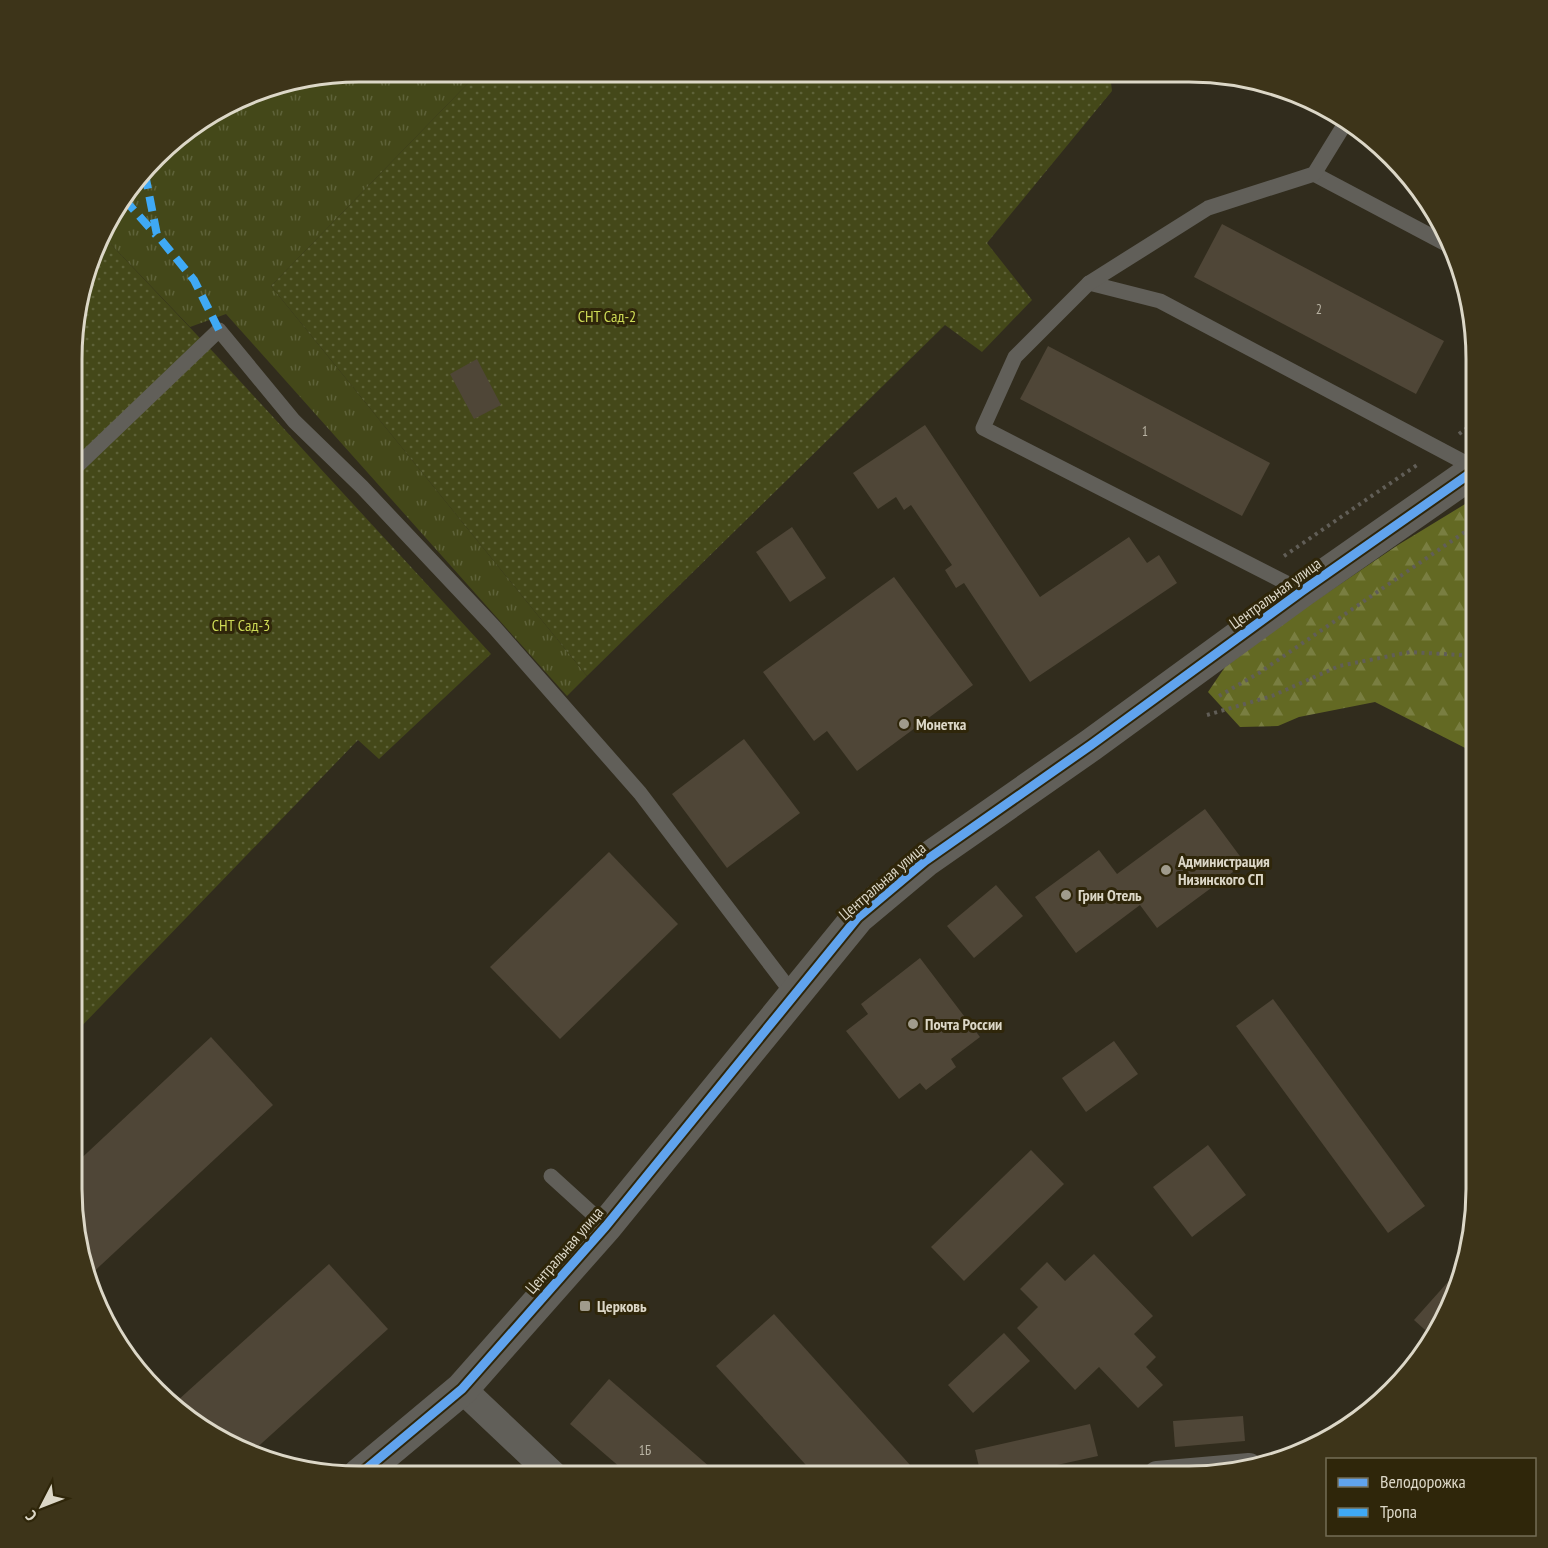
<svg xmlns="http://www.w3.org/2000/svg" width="1548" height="1548" viewBox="0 0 1548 1548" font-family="'PT Sans Narrow',sans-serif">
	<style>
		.grass { fill: url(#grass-tufts) }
		.forest { fill: url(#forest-firs) }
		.garden { fill: url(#garden-dots) }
		.building { fill: #4f4637 }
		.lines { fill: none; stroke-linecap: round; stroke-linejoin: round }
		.path { stroke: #615e57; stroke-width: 4; stroke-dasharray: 3 4.5; stroke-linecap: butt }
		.service { stroke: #615f59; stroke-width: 15 }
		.minor { stroke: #615f59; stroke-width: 28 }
		.tertiary { stroke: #615f59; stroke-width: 33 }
		.quiet { stroke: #3fa9f5; stroke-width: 8; stroke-dasharray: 15 8; stroke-linecap: butt }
		.cycleway-casing { stroke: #2f260a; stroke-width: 13 }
		.cycleway { stroke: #60a3ed; stroke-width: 9 }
		.poi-dot { fill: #a09b8c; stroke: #2f260a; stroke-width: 2 }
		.labels { text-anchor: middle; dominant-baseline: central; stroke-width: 6; stroke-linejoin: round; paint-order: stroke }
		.number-label { font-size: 14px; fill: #b9b3a3 }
		.park-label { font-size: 16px; fill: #cedb56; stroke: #2f260a }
		.street-label { font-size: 16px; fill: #dcd7c7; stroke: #2f260a }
		.poi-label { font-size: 16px; font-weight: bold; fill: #dcd7c7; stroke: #2f260a; text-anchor: start }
		.rim { fill: none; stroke: #dcd7c7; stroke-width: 3 }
	</style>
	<defs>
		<pattern id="grass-tufts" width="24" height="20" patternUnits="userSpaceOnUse" patternTransform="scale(1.5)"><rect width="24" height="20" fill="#444819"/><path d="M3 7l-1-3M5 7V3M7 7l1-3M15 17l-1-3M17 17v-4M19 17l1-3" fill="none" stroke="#5e6239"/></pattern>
		<pattern id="forest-firs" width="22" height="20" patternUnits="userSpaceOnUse" patternTransform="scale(1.5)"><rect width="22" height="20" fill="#636923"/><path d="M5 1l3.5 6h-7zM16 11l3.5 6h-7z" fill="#797e41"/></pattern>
		<pattern id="garden-dots" width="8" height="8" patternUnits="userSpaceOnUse" patternTransform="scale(1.5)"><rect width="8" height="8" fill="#444819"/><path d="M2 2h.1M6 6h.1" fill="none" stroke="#5e6239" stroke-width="1.8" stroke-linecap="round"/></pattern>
	</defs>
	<rect width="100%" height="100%" fill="#312c1d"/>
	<path class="grass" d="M 359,72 L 479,72 L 271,286 L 587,676 L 567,696 L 226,314 L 190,327 L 103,236 L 110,216 L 170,143 L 266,87 Z"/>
	<path class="forest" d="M 1475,498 L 1475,753 L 1375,702 L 1299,717 L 1278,726 L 1240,727 L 1208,692 L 1225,667 L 1302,610 L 1398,545 Z"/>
	<g class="garden">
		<path d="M 479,72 L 1110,74 L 1112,91 L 987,243 L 1032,300 L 982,352 L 945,325 L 587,676 L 271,286 Z"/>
		<path d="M 103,236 L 216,355 L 491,654 L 379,759 L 358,740 L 74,1034 L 77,303 Z"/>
	</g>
	<g class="building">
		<path d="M 1222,224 L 1444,341 L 1416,394 L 1194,277 Z"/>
		<path d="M 1048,346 L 1270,463 L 1242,516 L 1020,399 Z"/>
		<path d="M 477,359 L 501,405 L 474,419 L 450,374 Z"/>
		<path d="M 925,425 L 1040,597 L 1129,537 L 1147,563 L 1159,555 L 1177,583 L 1030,682 L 964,583 L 956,588 L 945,570 L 952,565 L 911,505 L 904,510 L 896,497 L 878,509 L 853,473 Z"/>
		<path d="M 792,527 L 826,578 L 790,602 L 756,552 Z"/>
		<path d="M 894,577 L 973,685 L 857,771 L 827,731 L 814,741 L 763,672 Z"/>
		<path d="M 744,739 L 800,813 L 727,868 L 672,794 Z"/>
		<path d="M 1205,809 L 1245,863 L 1157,928 L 1140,905 L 1076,953 L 1035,897 L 1099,850 L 1117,874 Z"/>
		<path d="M 609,852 L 678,924 L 560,1039 L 490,967 Z"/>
		<path d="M 996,885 L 1023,916 L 974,958 L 947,926 Z"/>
		<path d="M 920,958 L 980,1037 L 951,1059 L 956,1067 L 926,1090 L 920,1083 L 899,1099 L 846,1031 L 868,1014 L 861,1004 Z"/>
		<path d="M 1273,999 L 1425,1206 L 1388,1233 L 1236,1026 Z"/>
		<path d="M 211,1037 L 273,1105 L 87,1278 L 73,1207 L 73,1166 Z"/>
		<path d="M 1114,1041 L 1138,1074 L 1086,1112 L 1062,1078 Z"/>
		<path d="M 1208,1145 L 1246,1195 L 1192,1237 L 1153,1187 Z"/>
		<path d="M 1031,1150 L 1064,1184 L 964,1281 L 931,1247 Z"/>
		<path d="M 1094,1254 L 1153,1316 L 1134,1334 L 1156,1357 L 1146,1367 L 1163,1385 L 1138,1408 L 1099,1367 L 1075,1390 L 1017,1328 L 1038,1307 L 1020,1289 L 1047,1262 L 1065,1281 Z"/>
		<path d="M 329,1264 L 388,1329 L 252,1452 L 232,1446 L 177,1401 Z"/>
		<path d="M 1455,1274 L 1438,1332 L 1433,1337 L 1414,1320 Z"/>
		<path d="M 774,1314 L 911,1466 L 901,1475 L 815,1475 L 716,1366 Z"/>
		<path d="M 1004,1333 L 1030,1361 L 973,1413 L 948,1385 Z"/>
		<path d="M 609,1379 L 719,1475 L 629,1475 L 570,1424 Z"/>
		<path d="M 1243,1416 L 1245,1441 L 1175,1447 L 1173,1421 Z"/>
		<path d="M 1090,1424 L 1098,1456 L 1012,1475 L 981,1475 L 975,1450 Z"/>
	</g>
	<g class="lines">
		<g class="path">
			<path d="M 1459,434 L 1475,422"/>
			<path d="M 1284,556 L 1417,465"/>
			<path d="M 1219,696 L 1259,673 L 1475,525"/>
			<path d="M 1207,715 L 1272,696 L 1339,666 L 1410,652 L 1475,656"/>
		</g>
		<g class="service">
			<path d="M 1314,174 L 1450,246"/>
			<path d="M 1089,283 L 1160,301 L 1475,468"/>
			<path d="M 77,466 L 219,330 L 294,421 L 362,487 L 494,627 L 640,793 L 793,994"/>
			<path d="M 1302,591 L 983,428 L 1015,357 L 1089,283 L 1208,208 L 1314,174 L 1346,122"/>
			<path d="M 551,1176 L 606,1226"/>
		</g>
		<g class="minor">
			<path d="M 462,1389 L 553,1475"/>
			<path d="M 1157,1475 L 1249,1467"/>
		</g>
		<path class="tertiary" d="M 359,1475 L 462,1389 L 606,1226 L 858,917 L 925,861 L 1091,745 L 1302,591 L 1475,470"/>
		<g class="quiet">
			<path d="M 145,174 L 157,235 L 194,280 L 219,330"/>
			<path d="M 124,199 L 156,235"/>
		</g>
		<g class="cycleway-casing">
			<g id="cycleway">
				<path d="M 359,1475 L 462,1389 L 606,1226 L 858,917 L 925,861 L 1091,745 L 1302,591 L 1475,470"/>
				<path d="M 1157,1475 L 1249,1467"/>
			</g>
		</g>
		<use href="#cycleway" class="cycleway"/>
	</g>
	<g class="poi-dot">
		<circle cx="904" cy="724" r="6"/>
		<circle cx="1166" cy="870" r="6"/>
		<circle cx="1066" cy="895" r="6"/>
		<circle cx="913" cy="1024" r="6"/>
		<rect x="579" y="1300" width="12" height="12" rx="3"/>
	</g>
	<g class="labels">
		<g class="number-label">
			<text x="1319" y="309">2</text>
			<text x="1145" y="431">1</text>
			<text x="645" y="1450">1Б</text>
		</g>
		<g class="park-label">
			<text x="607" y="316">СНТ Сад-2</text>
			<text x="241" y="625">СНТ Сад-3</text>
		</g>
		<g class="street-label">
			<text transform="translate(1275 593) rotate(-36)">Центральная улица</text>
			<text transform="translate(882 881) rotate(-41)">Центральная улица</text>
			<text transform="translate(564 1250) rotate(-49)">Центральная улица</text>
		</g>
		<g class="poi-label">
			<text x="916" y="724">Монетка</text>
			<text x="1178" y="861">Администрация<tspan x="1178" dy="18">Низинского СП</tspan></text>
			<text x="1078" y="895">Грин Отель</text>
			<text x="925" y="1024">Почта России</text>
			<text x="597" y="1306">Церковь</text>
		</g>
	</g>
	<path d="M0 0H1548V1548H0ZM359 82H1189A277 277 0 0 1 1466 359V1189A277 277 0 0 1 1189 1466H359A277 277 0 0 1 82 1189V359A277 277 0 0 1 359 82Z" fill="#3d3419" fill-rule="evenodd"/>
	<path class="rim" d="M359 82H1189A277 277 0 0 1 1466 359V1189A277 277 0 0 1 1189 1466H359A277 277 0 0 1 82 1189V359A277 277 0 0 1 359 82Z"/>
	<rect x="1326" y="1458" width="210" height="78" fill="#2f260a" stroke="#746d56" stroke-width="1.5"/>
	<rect x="1338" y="1478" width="30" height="9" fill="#60a3ed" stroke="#746d56" stroke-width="1.5"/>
	<text x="1380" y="1488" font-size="18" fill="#dcd7c7">Велодорожка</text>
	<rect x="1338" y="1508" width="30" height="9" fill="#3fa9f5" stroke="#746d56" stroke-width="1.5"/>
	<text x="1380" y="1518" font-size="18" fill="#dcd7c7">Тропа</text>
	<g transform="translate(42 1506) rotate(228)" stroke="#2f260a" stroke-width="4.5" paint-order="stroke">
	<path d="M0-4.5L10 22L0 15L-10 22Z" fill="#dcd7c7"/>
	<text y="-9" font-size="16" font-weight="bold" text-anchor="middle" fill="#dcd7c7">С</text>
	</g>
</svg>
